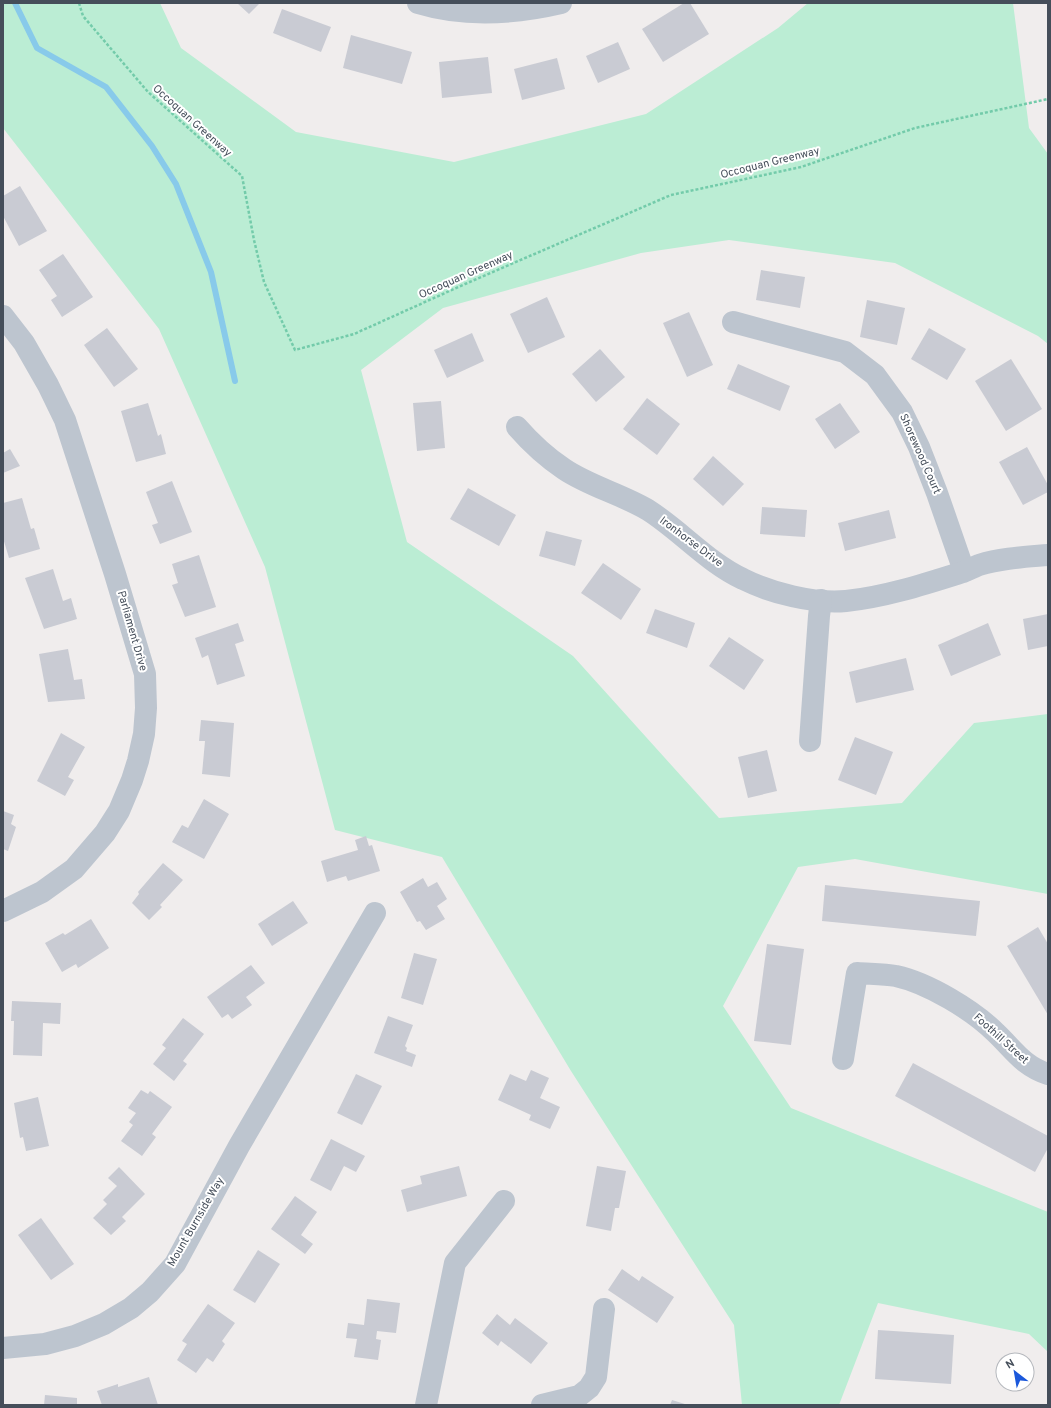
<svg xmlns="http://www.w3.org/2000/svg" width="1051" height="1408" viewBox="0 0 1051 1408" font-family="Overpass,sans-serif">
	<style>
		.green { fill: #bbedd4 }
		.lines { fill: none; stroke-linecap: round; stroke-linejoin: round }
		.stream { stroke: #88caea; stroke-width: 6 }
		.building { fill: #c9cbd3 }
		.path { stroke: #73cbaa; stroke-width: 2.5; stroke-dasharray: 3 2; stroke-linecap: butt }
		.minor { stroke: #bdc5cf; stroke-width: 22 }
		.labels { text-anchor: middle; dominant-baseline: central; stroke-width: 4; stroke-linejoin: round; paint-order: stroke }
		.street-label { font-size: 11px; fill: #454e5a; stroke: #fff }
	</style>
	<rect width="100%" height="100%" fill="#f0eded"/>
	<path class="green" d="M 3,3 L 160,3 L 181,48 L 296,132 L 454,162 L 646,114 L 778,28 L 808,3 L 1013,3 L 1029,128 L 1048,154 L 1048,344 L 1038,336 L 895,263 L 729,240 L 641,253 L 443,308 L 361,370 L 407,542 L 573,656 L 719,818 L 902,803 L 974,723 L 1048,714 L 1048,894 L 855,859 L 798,867 L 723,1006 L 791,1108 L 1048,1212 L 1048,1352 L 1029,1334 L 878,1303 L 839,1405 L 742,1405 L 734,1325 L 571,1071 L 442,857 L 335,830 L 265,567 L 159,329 L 3,128 Z"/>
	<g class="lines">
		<path class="stream" d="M 15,3 L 37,48 L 106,87 L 152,146 L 176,184 L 211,272 L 235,381"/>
	</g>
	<g class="building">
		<path d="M 237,3 L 260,3 L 249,14 Z"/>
		<path d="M 684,3 L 690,3 L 709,34 L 663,62 L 642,29 Z"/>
		<path d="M 282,9 L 331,27 L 321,52 L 273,33 Z"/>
		<path d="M 351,35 L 412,52 L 402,84 L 343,68 Z"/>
		<path d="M 618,42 L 630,69 L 598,83 L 586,56 Z"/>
		<path d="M 488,57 L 492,93 L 442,98 L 439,62 Z"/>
		<path d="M 557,58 L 565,89 L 522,100 L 514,69 Z"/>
		<path d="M 20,186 L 47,231 L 19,246 L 3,216 L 3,196 Z"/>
		<path d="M 63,254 L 93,297 L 62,317 L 51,300 L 57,296 L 39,270 Z"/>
		<path d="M 761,270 L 805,277 L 800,308 L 756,300 Z"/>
		<path d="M 547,297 L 565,337 L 528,353 L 510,314 Z"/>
		<path d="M 867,300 L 905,308 L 897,345 L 860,337 Z"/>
		<path d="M 689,312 L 713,365 L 687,377 L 663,323 Z"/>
		<path d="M 107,328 L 138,369 L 114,387 L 84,345 Z"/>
		<path d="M 929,328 L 966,349 L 947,380 L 911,359 Z"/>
		<path d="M 472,333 L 484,361 L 447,378 L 434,350 Z"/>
		<path d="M 600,349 L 625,377 L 596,402 L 572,374 Z"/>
		<path d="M 1011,359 L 1042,409 L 1006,431 L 975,381 Z"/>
		<path d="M 738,364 L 790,386 L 780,411 L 727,389 Z"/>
		<path d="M 647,398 L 680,424 L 657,455 L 623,429 Z"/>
		<path d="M 441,401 L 445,448 L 417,451 L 413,403 Z"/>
		<path d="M 148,403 L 158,436 L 161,434 L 166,454 L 136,462 L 121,411 Z"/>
		<path d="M 840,403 L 860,432 L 835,449 L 815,419 Z"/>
		<path d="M 1027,447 L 1048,485 L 1048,492 L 1023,505 L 999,462 Z"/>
		<path d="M 10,449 L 20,466 L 3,473 L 3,453 Z"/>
		<path d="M 713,456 L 744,484 L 723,506 L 693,479 Z"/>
		<path d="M 172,481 L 192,532 L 160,544 L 152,525 L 158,523 L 146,492 Z"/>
		<path d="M 468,488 L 516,515 L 499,546 L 450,519 Z"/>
		<path d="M 22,498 L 31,529 L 34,528 L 40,549 L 9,558 L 3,538 L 3,503 Z"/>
		<path d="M 762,507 L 807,510 L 805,537 L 760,534 Z"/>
		<path d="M 889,510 L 896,538 L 845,551 L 838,523 Z"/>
		<path d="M 546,531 L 582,540 L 575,566 L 539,556 Z"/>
		<path d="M 199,555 L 216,607 L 185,617 L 172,585 L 178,583 L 172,564 Z"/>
		<path d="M 603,563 L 641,589 L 621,620 L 581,593 Z"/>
		<path d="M 53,569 L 63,601 L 71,598 L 77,619 L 44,629 L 25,578 Z"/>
		<path d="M 655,609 L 695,623 L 687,648 L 646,633 Z"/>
		<path d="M 1048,614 L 1048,646 L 1028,650 L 1023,619 Z"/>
		<path d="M 238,623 L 244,641 L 235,644 L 245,676 L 217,685 L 208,655 L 202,658 L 195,638 Z"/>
		<path d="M 988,623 L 1001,655 L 951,676 L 938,645 Z"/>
		<path d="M 729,637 L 764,660 L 744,690 L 709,666 Z"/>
		<path d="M 68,649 L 74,680 L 82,679 L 85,699 L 48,702 L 39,654 Z"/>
		<path d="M 906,658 L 914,690 L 856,703 L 849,672 Z"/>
		<path d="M 201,720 L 234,723 L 230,777 L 202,774 L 205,741 L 199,741 Z"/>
		<path d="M 61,733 L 85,747 L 68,777 L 74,780 L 65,796 L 37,781 Z"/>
		<path d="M 855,737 L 893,752 L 876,795 L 838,780 Z"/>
		<path d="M 767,750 L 777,791 L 748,798 L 738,757 Z"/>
		<path d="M 204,799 L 229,814 L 204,859 L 172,842 L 182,825 L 188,828 Z"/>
		<path d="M 3,811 L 14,815 L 11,824 L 16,827 L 8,851 L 3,849 Z"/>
		<path d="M 366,836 L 369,846 L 372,845 L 380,871 L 348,881 L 346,876 L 327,882 L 321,861 L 358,850 L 355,840 Z"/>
		<path d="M 163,863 L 183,880 L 160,905 L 162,907 L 149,920 L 132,903 L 139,894 L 138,892 Z"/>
		<path d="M 423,878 L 428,887 L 437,882 L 447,899 L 437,906 L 445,919 L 426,930 L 420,921 L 417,922 L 400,892 Z"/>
		<path d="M 825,885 L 980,901 L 976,936 L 822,921 Z"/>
		<path d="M 293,901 L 308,923 L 272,946 L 258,924 Z"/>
		<path d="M 91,919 L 109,948 L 78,968 L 76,964 L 62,972 L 45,943 L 63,933 L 65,935 Z"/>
		<path d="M 1038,927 L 1048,944 L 1048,1015 L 1007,946 Z"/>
		<path d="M 767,944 L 804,949 L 791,1045 L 754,1041 Z"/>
		<path d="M 414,953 L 437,959 L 423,1005 L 401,998 Z"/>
		<path d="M 251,965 L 265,983 L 246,997 L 252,1005 L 232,1019 L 228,1014 L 222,1018 L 207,997 Z"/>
		<path d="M 12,1001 L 61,1003 L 60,1024 L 43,1023 L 42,1056 L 13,1055 L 14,1021 L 11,1021 Z"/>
		<path d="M 388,1016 L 413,1025 L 405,1046 L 407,1048 L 406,1051 L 416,1055 L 412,1067 L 374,1053 Z"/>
		<path d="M 183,1018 L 204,1034 L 183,1061 L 187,1064 L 174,1081 L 153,1064 L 166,1048 L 162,1045 Z"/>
		<path d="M 913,1063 L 1048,1136 L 1048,1148 L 1035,1172 L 895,1096 Z"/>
		<path d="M 531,1070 L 549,1078 L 540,1098 L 560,1107 L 550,1129 L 529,1120 L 531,1115 L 498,1100 L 510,1074 L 526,1081 Z"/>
		<path d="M 356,1074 L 382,1086 L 362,1125 L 337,1113 Z"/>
		<path d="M 141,1090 L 148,1094 L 150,1091 L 172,1107 L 152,1134 L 156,1137 L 142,1156 L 121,1141 L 133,1125 L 129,1122 L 136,1113 L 128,1108 Z"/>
		<path d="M 38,1097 L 49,1146 L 26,1151 L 23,1137 L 20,1138 L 14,1103 Z"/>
		<path d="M 331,1139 L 365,1156 L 356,1172 L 344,1166 L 331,1191 L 310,1180 Z"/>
		<path d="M 459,1166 L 467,1196 L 407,1212 L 401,1190 L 422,1184 L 420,1176 Z"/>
		<path d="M 597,1166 L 626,1171 L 619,1208 L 615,1208 L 611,1231 L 586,1226 Z"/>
		<path d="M 119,1167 L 145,1194 L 122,1217 L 126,1221 L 111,1235 L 93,1218 L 107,1204 L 103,1200 L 117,1186 L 108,1178 Z"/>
		<path d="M 295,1196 L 317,1212 L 301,1235 L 313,1244 L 305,1254 L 271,1229 Z"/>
		<path d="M 41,1218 L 74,1264 L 51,1280 L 18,1235 Z"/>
		<path d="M 258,1250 L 280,1264 L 255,1303 L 233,1290 Z"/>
		<path d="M 622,1269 L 639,1281 L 642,1276 L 674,1297 L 657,1323 L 608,1290 Z"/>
		<path d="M 367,1299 L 400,1303 L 396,1333 L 377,1331 L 376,1339 L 381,1340 L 378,1360 L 354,1357 L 357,1339 L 346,1338 L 348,1323 L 364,1325 Z"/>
		<path d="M 208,1304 L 235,1323 L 222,1341 L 225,1344 L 213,1362 L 207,1358 L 196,1373 L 177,1360 L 187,1344 L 182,1341 Z"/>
		<path d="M 497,1314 L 510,1325 L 515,1318 L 548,1343 L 531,1364 L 501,1341 L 498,1346 L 482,1333 Z"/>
		<path d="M 878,1330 L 954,1335 L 951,1384 L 875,1379 Z"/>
		<path d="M 149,1377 L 158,1405 L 102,1405 L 97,1391 L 118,1384 L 118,1387 Z"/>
		<path d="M 45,1395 L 77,1398 L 77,1405 L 44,1405 Z"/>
		<path d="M 672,1400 L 688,1405 L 670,1405 Z"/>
	</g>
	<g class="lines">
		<path class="path" d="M 79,3 L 83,16 L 148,92 L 242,176 L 254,240 L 264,282 L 295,350 L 354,334 L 465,284 L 671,195 L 801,167 L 915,128 L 1048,99"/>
		<g class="minor">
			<path d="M 418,3 C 464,17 514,14 561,3"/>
			<path d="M 3,316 L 24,343 L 48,385 L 65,420 L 115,574 L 145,674 L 146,708 L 144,734 L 138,761 L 132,780 L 119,811 L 105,833 L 74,869 L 42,892 L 3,911"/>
			<path d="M 733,322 L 845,352 L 875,375 L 902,412 L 919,447 L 937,493 L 964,571"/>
			<path d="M 517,427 C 531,443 546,457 564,469 C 589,486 621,494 648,510 C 681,531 707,562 743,579 C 771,593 814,604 846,601 C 885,597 925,584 963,572 C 968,570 974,567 979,565 C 1002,558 1025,557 1048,555"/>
			<path d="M 810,741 L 819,616 L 821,600"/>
			<path d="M 843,1059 L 857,973 C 870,974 884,974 896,976 C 928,983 973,1010 996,1033 C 1014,1050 1023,1066 1048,1074"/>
			<path d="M 3,1348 L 45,1344 L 75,1336 L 104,1324 L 131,1308 L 150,1292 L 175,1264 L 239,1146 L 375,913"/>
			<path d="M 426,1405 L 455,1263 L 504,1201"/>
			<path d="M 542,1405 L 579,1396 L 589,1388 L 596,1377 L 604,1309"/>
		</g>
	</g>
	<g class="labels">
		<g class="street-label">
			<text transform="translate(192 121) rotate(42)">Occoquan Greenway</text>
			<text transform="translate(770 163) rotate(-14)">Occoquan Greenway</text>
			<text transform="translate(466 275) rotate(-24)">Occoquan Greenway</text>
			<text transform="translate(920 454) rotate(66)">Shorewood Court</text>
			<text transform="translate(691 542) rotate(37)">Ironhorse Drive</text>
			<text transform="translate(132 631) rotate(74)">Parliament Drive</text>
			<text transform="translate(1001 1039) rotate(42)">Foothill Street</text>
			<text transform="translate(196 1222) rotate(-60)">Mount Burnside Way</text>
		</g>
	</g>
	<rect width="1051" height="1408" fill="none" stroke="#454e5a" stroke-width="8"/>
	<g transform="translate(1015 1372) rotate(329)"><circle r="19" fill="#ffffff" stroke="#b5b8bd"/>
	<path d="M0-3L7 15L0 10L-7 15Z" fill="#1b58db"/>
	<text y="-6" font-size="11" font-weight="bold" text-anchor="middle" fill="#454e5a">N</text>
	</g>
</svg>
